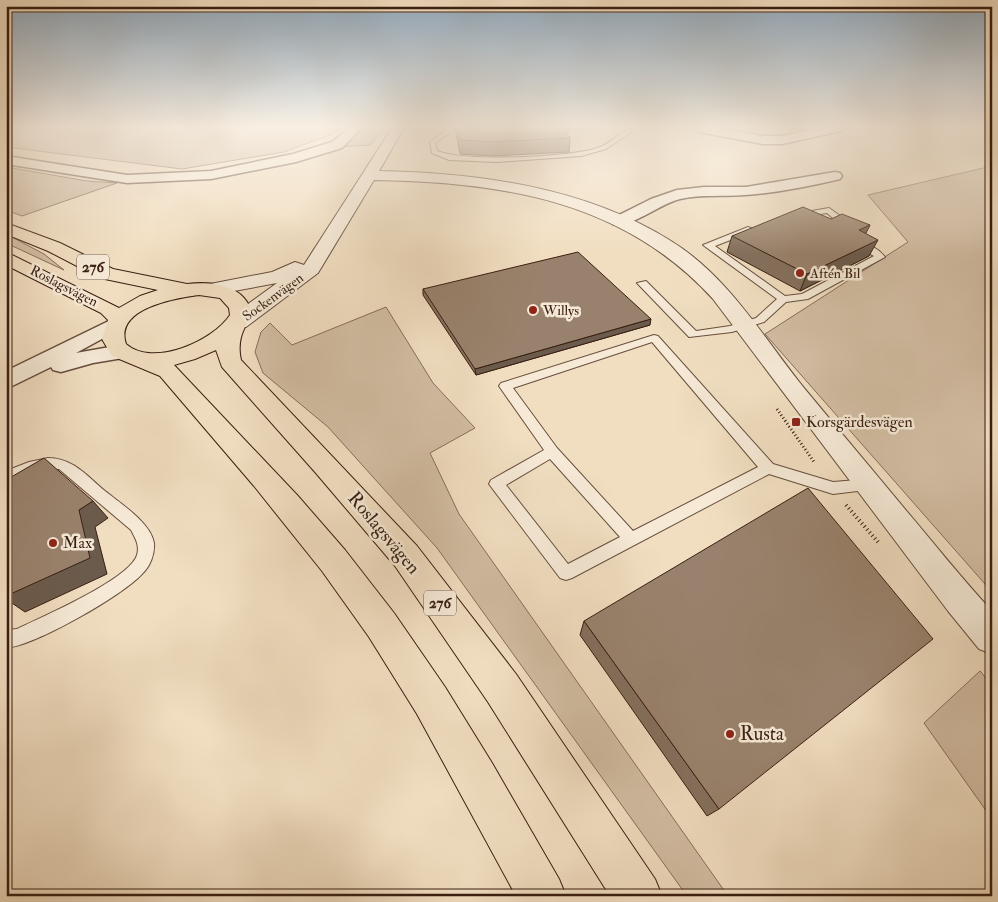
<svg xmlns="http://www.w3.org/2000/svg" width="998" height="902" viewBox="0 0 998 902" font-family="'IM FELL Double Pica',serif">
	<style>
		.green { fill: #d2bda3; stroke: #866e5a }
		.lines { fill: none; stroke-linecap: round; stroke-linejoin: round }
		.service-casing { stroke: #674e3d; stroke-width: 2 }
		.minor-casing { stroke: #674e3d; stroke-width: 3 }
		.tertiary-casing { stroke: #674e3d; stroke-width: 2 }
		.primary-casing { stroke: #391e11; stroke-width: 2 }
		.path-far1 { stroke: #391e11; stroke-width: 3; stroke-dasharray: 1 2.5; stroke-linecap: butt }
		.path { stroke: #391e11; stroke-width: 4; stroke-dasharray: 1 3; stroke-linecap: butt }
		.service { fill: #f6ead7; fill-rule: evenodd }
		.minor { fill: #f6ead7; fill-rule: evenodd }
		.tertiary { fill: #f6ead7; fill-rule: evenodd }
		.primary { fill: #f1dec1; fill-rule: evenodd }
		.wall { fill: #84705e; stroke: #391e11 }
		.shaded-wall { fill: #6b5b4c; stroke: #391e11 }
		.building { fill: #99826d; stroke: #391e11 }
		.poi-dot { fill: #8f2418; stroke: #f6ead7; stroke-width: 2 }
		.labels { text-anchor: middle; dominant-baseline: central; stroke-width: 5; stroke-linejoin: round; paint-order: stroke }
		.far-poi-label { font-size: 14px; fill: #391e11; stroke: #f6ead7; text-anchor: start }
		.far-street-label { font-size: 14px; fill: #391e11; stroke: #f6ead7 }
		.shield { fill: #f6ead7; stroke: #725b4c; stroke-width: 1 }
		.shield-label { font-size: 15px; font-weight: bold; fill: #391e11 }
		.poi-label { font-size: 16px; fill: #391e11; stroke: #f6ead7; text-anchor: start }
		.near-street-label { font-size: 19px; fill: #391e11; stroke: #f6ead7 }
		.near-poi-label { font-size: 19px; fill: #391e11; stroke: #f6ead7; text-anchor: start }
	</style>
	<rect width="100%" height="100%" fill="#f1dec1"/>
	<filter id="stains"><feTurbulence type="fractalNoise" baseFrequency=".004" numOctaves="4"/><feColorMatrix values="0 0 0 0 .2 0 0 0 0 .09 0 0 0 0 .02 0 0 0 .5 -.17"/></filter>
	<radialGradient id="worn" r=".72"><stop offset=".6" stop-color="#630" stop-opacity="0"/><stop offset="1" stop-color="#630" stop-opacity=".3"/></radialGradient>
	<g class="green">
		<path d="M 6,128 L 341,128 L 338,132 L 284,152 L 182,169 L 6,147 Z"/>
		<path d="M 363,128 L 386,128 L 370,145 L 339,147 Z"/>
		<path d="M 992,166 L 991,224 L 992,592 L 765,334 L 908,242 L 868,195 Z"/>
		<path d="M 6,167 L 87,181 L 117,183 L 22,216 L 6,210 Z"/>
		<path d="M 6,234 L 44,254 L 64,270 L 6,243 Z"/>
		<path d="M 386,307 L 433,383 L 475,428 L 430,453 L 459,514 L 728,896 L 687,896 L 437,548 L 328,427 L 263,373 L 255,352 L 261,332 L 270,323 L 292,345 Z"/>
		<path d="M 980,671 L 992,685 L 992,819 L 924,723 Z"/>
	</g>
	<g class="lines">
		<g class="service-casing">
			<g id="service">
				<path d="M 449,128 L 457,128 L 435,143 L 437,151 C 465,162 572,158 600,147 C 614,142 622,128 637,128 L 606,149 L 581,156 L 496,162 L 449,160 L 432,153 L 430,142 Z"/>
				<path d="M 575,128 L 582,128 L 579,130 Z"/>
				<path d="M 829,208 L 846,220 L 846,224 L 840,224 L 827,213 L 799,217 L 795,214 Z"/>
				<path d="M 748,227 L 751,228 L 751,232 L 715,246 L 785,296 L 802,294 L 874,256 L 859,248 L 859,244 C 869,243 879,249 885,257 L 808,299 L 786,302 L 764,322 L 732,332 L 689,337 L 637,283 L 646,281 L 696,331 L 730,326 L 756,318 L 777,299 L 703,245 Z"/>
				<path d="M 654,335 L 658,336 L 773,464 L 833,482 L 869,479 L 874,481 L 876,485 L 874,489 L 833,494 L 769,474 L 572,578 L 566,580 L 560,578 L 489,484 L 491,480 L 544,450 L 499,386 L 501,383 ZM 652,342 L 758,467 L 633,531 L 557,448 L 513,388 ZM 550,459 L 620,537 L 568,564 L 506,485 Z"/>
				<path d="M 48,458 C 73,458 87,476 105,491 C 120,503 151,523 154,543 C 155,554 150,567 142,574 C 122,596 34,646 6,648 L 6,630 L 17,629 C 42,617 130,579 137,555 C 140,545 135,538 131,530 L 59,469 L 35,470 L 6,483 L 6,471 L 29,462 Z"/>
			</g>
		</g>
		<g class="minor-casing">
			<g id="minor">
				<path d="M 349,128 L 362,128 L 342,148 L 296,162 L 211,179 L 127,183 L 6,164 L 6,156 L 127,175 L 211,171 L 293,154 L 332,142 Z"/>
				<path d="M 693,128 L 719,128 L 763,136 L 782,136 L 820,128 L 843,128 L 841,131 L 782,144 L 763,144 L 699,132 Z"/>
				<path d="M 835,172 L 840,173 L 842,176 L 840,179 C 811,186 775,193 745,195 C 723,197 702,194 680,199 C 661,203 630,229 613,224 L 611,221 L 613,218 L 651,199 L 677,190 L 704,187 L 746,187 Z"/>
				<path d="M 117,317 L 124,319 L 127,323 L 124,327 L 76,353 L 121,345 L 129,347 L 132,352 L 129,357 L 93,363 L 61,372 L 53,370 L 51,367 L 6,389 L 6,371 Z"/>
			</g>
		</g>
		<g class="tertiary-casing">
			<path id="tertiary" d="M 392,128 L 404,128 L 379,171 C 478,173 585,187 671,241 C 728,276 763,337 804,388 C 837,428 871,468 904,508 C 933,542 961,578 992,611 L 992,654 L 979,649 L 948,611 L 713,299 C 623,200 501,182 374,180 L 318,273 L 246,327 L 238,328 L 230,327 L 227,322 L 230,317 L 277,283 L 212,295 L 205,293 L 202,289 L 205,285 L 272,272 L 295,262 L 304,265 Z"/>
		</g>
		<g class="primary-casing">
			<path id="primary" d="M 6,223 L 60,243 L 113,269 L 187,284 C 212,281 247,285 252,315 C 242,330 237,342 241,360 L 417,546 L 516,674 L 655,879 L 662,896 L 610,896 L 488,702 L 395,566 L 315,472 L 222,367 L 216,350 L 195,359 L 174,365 L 298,496 L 345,550 L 394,613 L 445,687 L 492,763 L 559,879 L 566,896 L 516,896 L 417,714 L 369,637 L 322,571 L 254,486 L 160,376 L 112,356 L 102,339 L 108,320 L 101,313 L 6,265 L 6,252 L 119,308 L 140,296 L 158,290 L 100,278 L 48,251 L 6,234 ZM 199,295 L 220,298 L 229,308 L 230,315 C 213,341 153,368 126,344 C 114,308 176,298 199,295 Z"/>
		</g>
		<path class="path-far1" d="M 777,409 L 814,462"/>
		<path class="path" d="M 846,505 L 878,542"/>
		<use href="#service" class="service"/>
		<use href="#minor" class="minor"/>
		<use href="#tertiary" class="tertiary"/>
		<use href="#primary" class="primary"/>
	</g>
	<g class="wall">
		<path d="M 455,128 L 573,128 L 566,133 L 570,138 L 569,152 L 494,156 L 460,154 Z"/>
		<path d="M 787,128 L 808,128 L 800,130 Z"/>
		<path d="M 831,219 L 870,225 L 865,234 L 869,256 L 800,291 L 727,252 L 732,236 Z"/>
		<path d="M 423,289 L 650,325 L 476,375 L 423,295 Z"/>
		<path d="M 584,621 L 719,809 L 707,816 L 580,635 Z"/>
	</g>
	<g class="shaded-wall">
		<path d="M 560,128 L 573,128 L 560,137 Z"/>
		<path d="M 801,128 L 808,128 L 800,130 Z"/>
		<path d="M 870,225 L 862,241 L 859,230 Z"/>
		<path d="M 878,240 L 869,256 L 800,291 L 807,274 Z"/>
		<path d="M 651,319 L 650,325 L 476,375 L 475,369 Z"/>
		<path d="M 93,501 L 108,518 L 95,527 L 107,574 L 25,612 L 6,599 L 6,596 L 79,510 Z"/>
	</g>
	<g class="building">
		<path d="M 457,128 L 563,128 L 570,138 L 493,142 L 460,140 Z"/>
		<path d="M 803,207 L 831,219 L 842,214 L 870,225 L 859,230 L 878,240 L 807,274 L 732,236 Z"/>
		<path d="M 578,252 L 651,319 L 475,369 L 423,289 Z"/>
		<path d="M 44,458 L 93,501 L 79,510 L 90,558 L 6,596 L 6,480 Z"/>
		<path d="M 808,488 L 933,639 L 719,809 L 584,621 Z"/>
	</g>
	<linearGradient id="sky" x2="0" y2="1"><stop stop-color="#92abc0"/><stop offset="0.5" stop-color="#f9f0e3"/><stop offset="1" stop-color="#f9f0e3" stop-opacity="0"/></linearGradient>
	<rect width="998" height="254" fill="url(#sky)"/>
	<g class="poi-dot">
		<circle cx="800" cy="273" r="5"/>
		<circle cx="533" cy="310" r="5"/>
		<rect x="791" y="417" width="10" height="10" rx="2.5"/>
		<circle cx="53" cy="543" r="5"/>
		<circle cx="730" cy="734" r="5"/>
	</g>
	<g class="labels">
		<g class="far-poi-label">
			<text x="810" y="273">Aftén Bil</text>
			<text x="543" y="310">Willys</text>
		</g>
		<g class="far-street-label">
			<text transform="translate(64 286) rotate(27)">Roslagsvägen</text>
			<text transform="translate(273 297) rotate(-36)">Sockenvägen</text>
		</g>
		<g class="shield">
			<rect x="77" y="254.5" width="32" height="25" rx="4"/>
			<rect x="424" y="590.5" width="32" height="25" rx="4"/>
		</g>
		<g class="shield-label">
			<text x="93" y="267">276</text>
			<text x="440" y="603">276</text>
		</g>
		<g class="poi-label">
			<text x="806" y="422">Korsgärdesvägen</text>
			<text x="63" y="543">Max</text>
		</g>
		<g class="near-street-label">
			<text transform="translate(384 533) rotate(50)">Roslagsvägen</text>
		</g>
		<g class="near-poi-label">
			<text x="740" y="734">Rusta</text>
		</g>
	</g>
	<rect width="998" height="902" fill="none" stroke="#f1dec1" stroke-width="25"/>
	<rect x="8" y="8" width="983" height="887" fill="none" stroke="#391e11" stroke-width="2.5"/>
	<rect x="12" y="12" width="973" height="877" fill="none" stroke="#391e11"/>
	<rect width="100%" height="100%" filter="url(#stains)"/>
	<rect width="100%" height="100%" fill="url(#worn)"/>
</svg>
